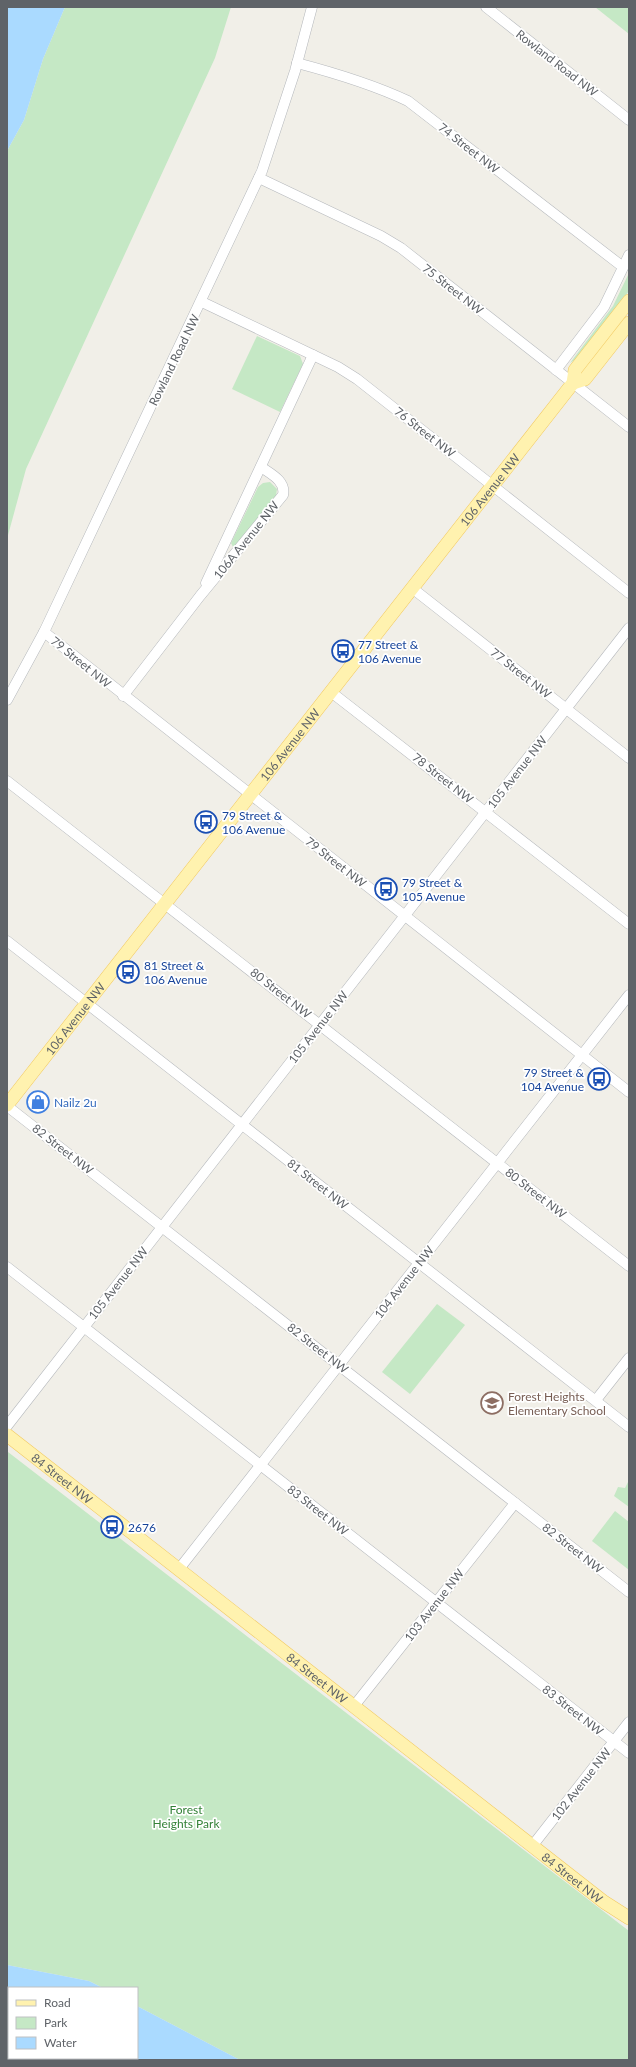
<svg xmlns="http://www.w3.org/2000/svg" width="636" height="2067" viewBox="0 0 636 2067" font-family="Lato,sans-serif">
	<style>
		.green { fill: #c5e8c5 }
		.water { fill: #aadaff }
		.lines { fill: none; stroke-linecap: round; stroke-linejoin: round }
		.minor-casing { stroke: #b5b8bc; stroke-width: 11 }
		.major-casing { stroke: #f2c960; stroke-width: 14 }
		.minor { stroke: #fff; stroke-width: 10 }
		.major { stroke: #fff2af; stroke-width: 13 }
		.labels { text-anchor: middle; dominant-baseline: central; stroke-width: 3.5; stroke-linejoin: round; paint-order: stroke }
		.street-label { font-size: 12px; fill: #5f6368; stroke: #fff }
		.transit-label { font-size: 12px; fill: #164399; stroke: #fff; text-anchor: start }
		.shop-label { font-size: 12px; fill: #366cbe; stroke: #fff; text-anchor: start }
		.education-label { font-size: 12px; fill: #785e54; stroke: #fff; text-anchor: start }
		.park-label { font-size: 12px; fill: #348238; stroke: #fff }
	</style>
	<rect width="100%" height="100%" fill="#f1efe8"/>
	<g class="green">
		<path d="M 65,7 L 231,7 L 215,58 L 26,469 L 7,539 L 7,151 L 24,120 L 43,59 Z"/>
		<path d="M 595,7 L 629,7 L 629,34 Z"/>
		<path d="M 629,273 L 629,291 L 578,358 L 570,363 L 613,306 Z"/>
		<path d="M 257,336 L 300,356 L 303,364 L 280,412 L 232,389 Z"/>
		<path d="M 270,482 L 277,489 L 276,496 L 236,547 L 233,547 L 231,543 L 258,487 L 263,483 Z"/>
		<path d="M 437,1304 L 465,1325 L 410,1394 L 382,1372 Z"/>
		<path d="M 8,1452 L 629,1931 L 629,2060 L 240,2060 L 137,2006 L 137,1988 L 103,1988 L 89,1981 L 7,1965 Z"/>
		<path d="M 629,1480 L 629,1507 L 614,1496 L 618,1487 L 625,1488 Z"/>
		<path d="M 615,1511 L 629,1522 L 629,1570 L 592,1541 Z"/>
	</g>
	<g class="water">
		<path d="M 7,7 L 65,7 L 43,59 L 24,120 L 7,151 Z"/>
		<path d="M 7,1965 L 89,1981 L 103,1988 L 9,1988 L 9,2058 L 137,2058 L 137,2006 L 240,2060 L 7,2060 Z"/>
	</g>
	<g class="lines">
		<g class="minor-casing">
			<g id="minor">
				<path d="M 486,7 L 629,120"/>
				<path d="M 297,63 C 335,73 372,84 408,101 L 623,267"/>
				<path d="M 259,178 L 381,236 L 401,248 L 629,427"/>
				<path d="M 202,302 L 338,367 L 357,379 L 629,593"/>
				<path d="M 556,370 L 604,307 L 629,255"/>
				<path d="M 206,583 L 313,355"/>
				<path d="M 412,588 L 629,758"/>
				<path d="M 44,632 L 629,1092"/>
				<path d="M 331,692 L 629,924"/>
				<path d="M 123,696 L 200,596 L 283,495 C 286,481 271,474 261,467"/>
				<path d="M 7,700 L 44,632 L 262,171 L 295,71 L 312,7"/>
				<path d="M 7,781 L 629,1266"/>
				<path d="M 7,941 L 629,1427"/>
				<path d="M 7,1106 L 629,1592"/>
				<path d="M 7,1267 L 629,1753"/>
				<path d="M 596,1400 L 629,1358"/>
				<path d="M 7,1426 L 629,628"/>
				<path d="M 179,1569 L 629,995"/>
				<path d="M 354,1706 L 515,1503"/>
				<path d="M 533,1845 L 629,1722"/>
			</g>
		</g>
		<g class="major-casing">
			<g id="major">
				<path d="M 573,383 L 585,379 L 629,323"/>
				<path id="s1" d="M 7,1105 L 573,383 L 575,370 L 629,301"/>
				<path id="s2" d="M 7,1435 L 604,1902 L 629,1918"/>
			</g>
		</g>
		<use href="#minor" class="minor"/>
		<use href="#major" class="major"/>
	</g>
	<defs>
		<g id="bus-ring" transform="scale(1.15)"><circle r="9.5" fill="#fff" stroke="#1a4fb4" stroke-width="1.5"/><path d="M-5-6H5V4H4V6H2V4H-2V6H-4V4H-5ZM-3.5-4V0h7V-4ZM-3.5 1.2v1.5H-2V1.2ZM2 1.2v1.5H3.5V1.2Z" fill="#1a4fb4"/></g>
		<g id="shop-ring" transform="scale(1.15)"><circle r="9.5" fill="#fff" stroke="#3f7fe0" stroke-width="1.5"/><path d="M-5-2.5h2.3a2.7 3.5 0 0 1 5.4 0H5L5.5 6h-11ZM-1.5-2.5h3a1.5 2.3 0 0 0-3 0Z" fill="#3f7fe0"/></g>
		<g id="school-ring" transform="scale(1.15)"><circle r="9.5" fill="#fff" stroke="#8d6e63" stroke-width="1.5"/><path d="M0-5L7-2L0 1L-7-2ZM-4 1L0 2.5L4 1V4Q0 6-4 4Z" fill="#8d6e63"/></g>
	</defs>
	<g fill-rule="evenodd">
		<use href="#bus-ring" x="343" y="651"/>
		<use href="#bus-ring" x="206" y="822"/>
		<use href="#bus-ring" x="386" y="889"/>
		<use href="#bus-ring" x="128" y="972"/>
		<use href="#bus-ring" x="599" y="1079"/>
		<use href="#shop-ring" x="38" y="1102"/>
		<use href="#school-ring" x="492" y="1403"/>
		<use href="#bus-ring" x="112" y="1527"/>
	</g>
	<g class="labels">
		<g class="street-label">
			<text transform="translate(557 63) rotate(38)">Rowland Road NW</text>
			<text transform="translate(469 148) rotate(38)">74 Street NW</text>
			<text transform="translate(453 289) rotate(38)">75 Street NW</text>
			<text transform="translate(174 360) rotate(-64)">Rowland Road NW</text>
			<text transform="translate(425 432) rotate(38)">76 Street NW</text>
			<text stroke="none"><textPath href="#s1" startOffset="782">106 Avenue NW</textPath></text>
			<text transform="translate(246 540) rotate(-51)">106A Avenue NW</text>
			<text transform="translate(81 662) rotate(39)">79 Street NW</text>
			<text transform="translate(521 673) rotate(38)">77 Street NW</text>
			<text stroke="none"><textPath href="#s1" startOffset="458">106 Avenue NW</textPath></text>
			<text transform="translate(517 772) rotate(-52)">105 Avenue NW</text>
			<text transform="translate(443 778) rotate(38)">78 Street NW</text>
			<text transform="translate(336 862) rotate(38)">79 Street NW</text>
			<text transform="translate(281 993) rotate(38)">80 Street NW</text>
			<text stroke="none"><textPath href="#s1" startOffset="110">106 Avenue NW</textPath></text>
			<text transform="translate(318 1027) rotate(-52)">105 Avenue NW</text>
			<text transform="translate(63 1149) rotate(38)">82 Street NW</text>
			<text transform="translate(318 1184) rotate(38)">81 Street NW</text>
			<text transform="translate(536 1193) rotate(38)">80 Street NW</text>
			<text transform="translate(404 1282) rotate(-52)">104 Avenue NW</text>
			<text transform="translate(118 1283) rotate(-52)">105 Avenue NW</text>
			<text transform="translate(318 1348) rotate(38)">82 Street NW</text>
			<text stroke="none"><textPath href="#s2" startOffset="70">84 Street NW</textPath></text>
			<text transform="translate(318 1510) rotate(38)">83 Street NW</text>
			<text transform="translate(573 1548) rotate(38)">82 Street NW</text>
			<text transform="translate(434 1605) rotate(-52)">103 Avenue NW</text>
			<text stroke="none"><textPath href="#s2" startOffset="394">84 Street NW</textPath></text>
			<text transform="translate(573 1710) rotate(38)">83 Street NW</text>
			<text transform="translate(581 1784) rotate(-52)">102 Avenue NW</text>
			<text stroke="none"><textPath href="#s2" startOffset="718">84 Street NW</textPath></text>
		</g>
		<g class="transit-label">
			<text x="358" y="644">77 Street &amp;<tspan x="358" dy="14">106 Avenue</tspan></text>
			<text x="222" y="815">79 Street &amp;<tspan x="222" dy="14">106 Avenue</tspan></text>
			<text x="402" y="882">79 Street &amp;<tspan x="402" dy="14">105 Avenue</tspan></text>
			<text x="144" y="965">81 Street &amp;<tspan x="144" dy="14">106 Avenue</tspan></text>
			<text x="584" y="1072" text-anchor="end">79 Street &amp;<tspan x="584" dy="14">104 Avenue</tspan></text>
			<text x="128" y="1527">2676</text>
		</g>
		<g class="shop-label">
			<text x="54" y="1102">Nailz 2u</text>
		</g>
		<g class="education-label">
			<text x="508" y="1396">Forest Heights<tspan x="508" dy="14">Elementary School</tspan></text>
		</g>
		<g class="park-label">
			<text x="186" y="1809">Forest<tspan x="186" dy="14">Heights Park</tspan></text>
		</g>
	</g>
	<rect width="636" height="2067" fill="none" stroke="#5f6368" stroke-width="16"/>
	<rect x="8" y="1987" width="130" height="72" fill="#ffffff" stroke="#bfc1c3"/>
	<rect x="16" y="2000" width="20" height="6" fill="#fff2af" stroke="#bfc1c3"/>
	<text x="44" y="2007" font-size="12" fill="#5f6368">Road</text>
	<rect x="16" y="2017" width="20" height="12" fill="#c5e8c5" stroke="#bfc1c3"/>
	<text x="44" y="2027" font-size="12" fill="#5f6368">Park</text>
	<rect x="16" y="2037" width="20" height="12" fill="#aadaff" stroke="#bfc1c3"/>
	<text x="44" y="2047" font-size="12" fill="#5f6368">Water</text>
</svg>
